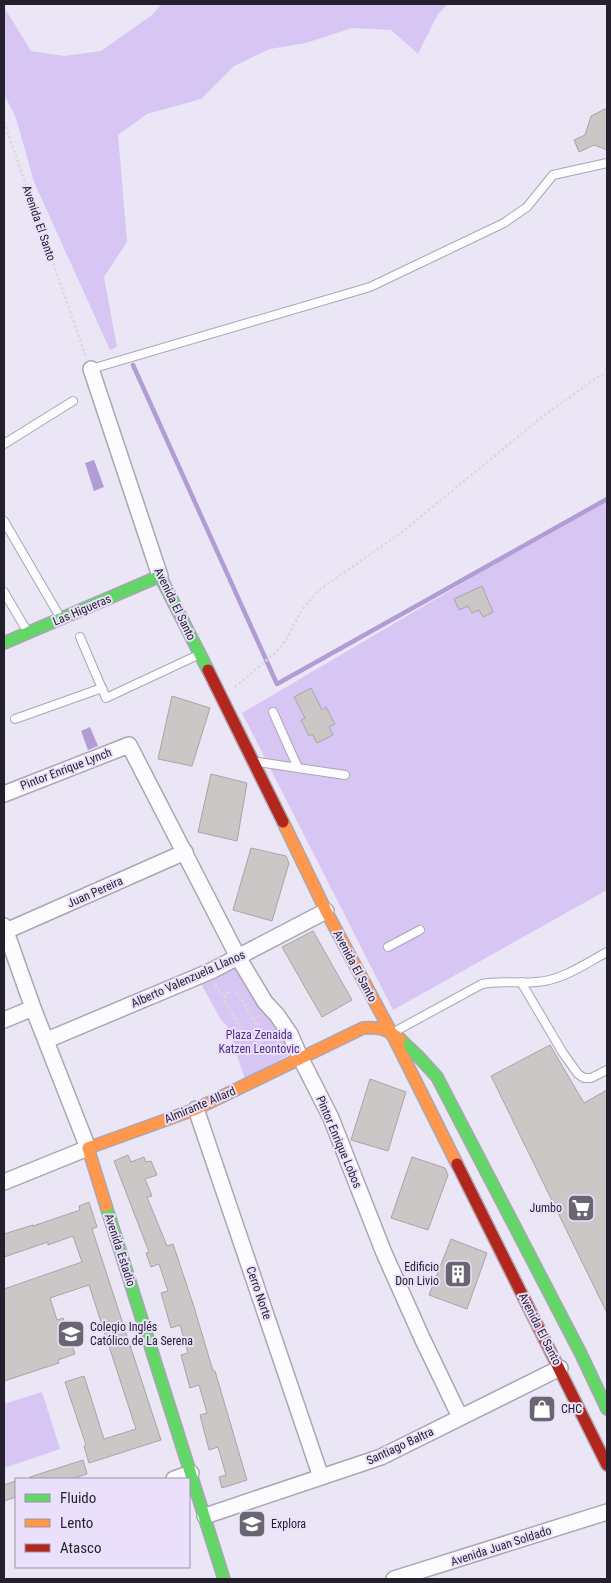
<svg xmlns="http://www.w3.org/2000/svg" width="611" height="1583" viewBox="0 0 611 1583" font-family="'Roboto Condensed',sans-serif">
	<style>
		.green { fill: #d7c6f3 }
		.water { fill: #b29cd5 }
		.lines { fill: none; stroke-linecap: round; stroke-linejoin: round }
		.stream { stroke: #b29cd5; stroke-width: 4.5 }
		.building { fill: #cbc7c7; stroke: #a8a5a5 }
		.lane-casing { stroke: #aaa6b2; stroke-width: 10 }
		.street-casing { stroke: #aaa6b2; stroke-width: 18 }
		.fast-casing { stroke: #aaa6b2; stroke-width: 14 }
		.slow-casing { stroke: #aaa6b2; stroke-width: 14 }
		.jam-casing { stroke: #aaa6b2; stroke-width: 14 }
		.path { stroke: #dad8dd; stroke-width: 2.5; stroke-dasharray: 2.5 2.5; stroke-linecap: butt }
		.lane { stroke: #fcfbfe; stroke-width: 8 }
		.street { stroke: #fcfbfe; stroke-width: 15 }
		.fast { stroke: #63d668; stroke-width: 11 }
		.slow { stroke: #ff974d; stroke-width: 11 }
		.jam { stroke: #b3261e; stroke-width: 11 }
		.labels { text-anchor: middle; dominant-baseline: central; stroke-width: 4; stroke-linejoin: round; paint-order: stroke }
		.street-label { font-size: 12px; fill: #241f2c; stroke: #eae0fb }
		.park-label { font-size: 12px; fill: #572e86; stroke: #eae0fb }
		.poi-label { font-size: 12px; fill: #241f2c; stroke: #eae0fb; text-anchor: start }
	</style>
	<rect width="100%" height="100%" fill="#ebe6f5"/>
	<g class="green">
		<path d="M 162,4 L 448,4 L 438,14 L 418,54 L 391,30 L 352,28 L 306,43 L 270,49 L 234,66 L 201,99 L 147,114 L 118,135 L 127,242 L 104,277 L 117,347 L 110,350 L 34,182 L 16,118 L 4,94 L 4,7 L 31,51 L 64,56 L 101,51 L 152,15 Z"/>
		<path d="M 607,498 L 607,890 L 393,1010 L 242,713 Z"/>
		<path d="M 239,965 L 282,1031 L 291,1054 L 245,1079 L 227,1026 L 221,1020 L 199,980 Z"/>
		<path d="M 42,1392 L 60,1449 L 4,1468 L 4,1404 Z"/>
	</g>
	<g class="water">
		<path d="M 94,460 L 104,487 L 94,491 L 85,463 Z"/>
		<path d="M 90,727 L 98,746 L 88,750 L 81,731 Z"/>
	</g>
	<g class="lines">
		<path class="stream" d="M 133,365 L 277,684 L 607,499"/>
	</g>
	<g class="building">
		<path d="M 607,108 L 607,150 L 594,145 L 579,152 L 574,140 L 585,135 L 591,116 Z"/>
		<path d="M 482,586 L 493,612 L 483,617 L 479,610 L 472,613 L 468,606 L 459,610 L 454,599 Z"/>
		<path d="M 311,688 L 322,710 L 326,707 L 335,724 L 329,727 L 333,735 L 317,743 L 312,734 L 309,736 L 301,720 L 305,718 L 294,697 Z"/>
		<path d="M 172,696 L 210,708 L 192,766 L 158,759 Z"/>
		<path d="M 211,774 L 247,783 L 237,841 L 198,832 Z"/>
		<path d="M 251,848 L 286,856 L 289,863 L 272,921 L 233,910 Z"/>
		<path d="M 313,931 L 352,1000 L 322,1017 L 282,947 Z"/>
		<path d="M 550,1045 L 584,1103 L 607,1090 L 607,1313 L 491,1076 Z"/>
		<path d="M 370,1079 L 406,1092 L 388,1151 L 351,1140 Z"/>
		<path d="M 128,1155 L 131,1162 L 144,1157 L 146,1162 L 151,1161 L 157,1175 L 145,1179 L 152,1196 L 147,1197 L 167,1246 L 173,1244 L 194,1307 L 213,1371 L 215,1371 L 247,1480 L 222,1488 L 219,1477 L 226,1475 L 218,1447 L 209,1450 L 200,1415 L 207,1413 L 199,1385 L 190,1388 L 181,1355 L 188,1353 L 180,1325 L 171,1328 L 161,1293 L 168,1291 L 159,1264 L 151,1267 L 146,1253 L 149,1252 L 114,1161 Z"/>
		<path d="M 412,1157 L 445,1168 L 448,1175 L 428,1230 L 391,1218 Z"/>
		<path d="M 89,1202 L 97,1227 L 92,1229 L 161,1440 L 89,1463 L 84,1446 L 86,1445 L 65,1382 L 84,1376 L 104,1439 L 136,1429 L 89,1285 L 50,1298 L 57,1320 L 63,1318 L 75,1354 L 58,1360 L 59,1363 L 4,1381 L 4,1289 L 82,1262 L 73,1236 L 48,1245 L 48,1242 L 4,1257 L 4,1234 L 33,1225 L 33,1226 L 80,1210 L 79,1206 Z"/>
		<path d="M 451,1239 L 487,1253 L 467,1309 L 429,1295 Z"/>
		<path d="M 83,1460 L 87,1474 L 71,1479 L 30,1479 L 30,1477 Z"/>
		<path d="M 16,1481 L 16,1497 L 4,1501 L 4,1485 Z"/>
	</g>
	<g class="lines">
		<g class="lane-casing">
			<g id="lane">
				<path d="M 91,369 L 370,287 L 504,223 L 527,207 L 553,175 L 607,163"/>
				<path d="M 4,444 L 73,401"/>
				<path d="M 4,521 L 60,617"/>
				<path d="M 4,592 L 27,631"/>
				<path d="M 80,637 L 106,698 L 198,655"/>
				<path d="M 273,712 L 298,768"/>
				<path d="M 15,719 L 102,688"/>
				<path d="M 258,762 L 345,775"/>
				<path d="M 388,947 L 420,930"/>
				<path d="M 521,982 L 563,1053 L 578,1074 L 584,1078 L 591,1078 L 607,1070"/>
				<path d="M 394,1032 L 482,984 C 501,980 517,984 536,982 C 561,981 585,964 607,952"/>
			</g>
		</g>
		<g class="street-casing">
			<g id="street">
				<path d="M 91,369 L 160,576"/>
				<path d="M 4,794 L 129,745 L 238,957 L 265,1002 L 277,1015 L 290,1034 L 301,1059 L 331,1118 L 384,1253 L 422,1338 L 460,1417"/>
				<path d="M 4,926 L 33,1008 L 88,1148 L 4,1182"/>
				<path d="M 6,931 L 185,852"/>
				<path d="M 4,1020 L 33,1008"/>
				<path d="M 47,1040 L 211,971 L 326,911"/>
				<path d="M 196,1109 L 321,1477"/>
				<path d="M 174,1479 L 191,1473"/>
				<path d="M 205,1516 L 381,1457 L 560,1368"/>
				<path d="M 394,1579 L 607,1512"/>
			</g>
		</g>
		<g class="fast-casing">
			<g id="fast">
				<path d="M 4,643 L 160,576 L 208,670"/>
				<path d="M 400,1039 L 418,1056 L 437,1077 L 580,1352 L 607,1409"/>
				<path d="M 106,1206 L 224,1579"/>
			</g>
		</g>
		<g class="slow-casing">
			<g id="slow">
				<path d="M 283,822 L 326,911 L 392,1034 L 457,1164"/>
				<path d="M 106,1206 L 88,1148 L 196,1109 L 363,1028 C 381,1027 386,1029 400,1039"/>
			</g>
		</g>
		<g class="jam-casing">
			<g id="jam">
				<path d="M 208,670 L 283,822"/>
				<path d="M 457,1164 L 607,1465"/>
			</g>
		</g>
		<g class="path">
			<path d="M 4,122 L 86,357"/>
			<path d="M 235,687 L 275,653 L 286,640 L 301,611 L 319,590 L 402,532 L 542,417 L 599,376 L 607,375"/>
			<path d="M 215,985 L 225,998"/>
			<path d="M 259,1016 L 254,1019 L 258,1028 L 257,1037 L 266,1055"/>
			<path d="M 254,1019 C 246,1009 244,999 234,991 L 226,993 C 222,1003 231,1011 236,1019 C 240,1027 242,1034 248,1041 L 257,1037"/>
		</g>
		<use href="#lane" class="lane"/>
		<use href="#street" class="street"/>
		<use href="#fast" class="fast"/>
		<use href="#slow" class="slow"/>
		<use href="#jam" class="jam"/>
	</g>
	<defs>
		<g id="supermarket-square" transform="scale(1.4375)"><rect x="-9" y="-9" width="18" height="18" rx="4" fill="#6a6572" stroke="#eae0fb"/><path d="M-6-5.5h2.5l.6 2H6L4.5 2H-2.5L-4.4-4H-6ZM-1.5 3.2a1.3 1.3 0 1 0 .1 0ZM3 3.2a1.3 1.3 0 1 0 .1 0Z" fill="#fff"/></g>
		<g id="building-square" transform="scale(1.4375)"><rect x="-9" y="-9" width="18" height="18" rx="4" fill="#6a6572" stroke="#eae0fb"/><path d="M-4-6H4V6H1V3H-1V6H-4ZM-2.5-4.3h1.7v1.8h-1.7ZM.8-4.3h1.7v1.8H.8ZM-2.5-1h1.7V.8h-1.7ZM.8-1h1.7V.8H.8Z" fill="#fff"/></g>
		<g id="school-square" transform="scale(1.4375)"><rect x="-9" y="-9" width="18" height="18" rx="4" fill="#6a6572" stroke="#eae0fb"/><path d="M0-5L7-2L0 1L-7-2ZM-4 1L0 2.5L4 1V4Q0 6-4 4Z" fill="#fff"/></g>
		<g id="shop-square" transform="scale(1.4375)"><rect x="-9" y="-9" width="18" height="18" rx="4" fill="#6a6572" stroke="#eae0fb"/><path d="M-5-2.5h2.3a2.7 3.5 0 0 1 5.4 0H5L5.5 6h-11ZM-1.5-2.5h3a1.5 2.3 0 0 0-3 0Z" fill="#fff"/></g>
	</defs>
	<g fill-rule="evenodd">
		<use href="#supermarket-square" x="581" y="1208"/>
		<use href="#building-square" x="458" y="1274"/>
		<use href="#school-square" x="71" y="1334"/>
		<use href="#shop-square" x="542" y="1409"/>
		<use href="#school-square" x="252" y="1524"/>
	</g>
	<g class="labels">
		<g class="street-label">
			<text transform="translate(39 223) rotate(71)">Avenida El Santo</text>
			<text transform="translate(175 604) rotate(64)">Avenida El Santo</text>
			<text transform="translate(82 610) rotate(-23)">Las Higueras</text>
			<text transform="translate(66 769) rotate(-21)">Pintor Enrique Lynch</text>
			<text transform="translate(95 892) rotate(-24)">Juan Pereira</text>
			<text transform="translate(355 966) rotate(62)">Avenida El Santo</text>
			<text transform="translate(188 979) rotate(-24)">Alberto Valenzuela Llanos</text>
			<text transform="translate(200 1105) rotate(-23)">Almirante Allard</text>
			<text transform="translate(339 1142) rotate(67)">Pintor Enrique Lobos</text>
			<text transform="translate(120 1250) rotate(72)">Avenida Estadio</text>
			<text transform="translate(259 1293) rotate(71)">Cerro Norte</text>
			<text transform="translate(540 1329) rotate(63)">Avenida El Santo</text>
			<text transform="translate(400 1446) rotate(-25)">Santiago Baltra</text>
			<text transform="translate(501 1546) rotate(-18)">Avenida Juan Soldado</text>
		</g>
		<g class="park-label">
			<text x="259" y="1035">Plaza Zenaida<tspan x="259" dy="14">Katzen Leontovic</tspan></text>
		</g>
		<g class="poi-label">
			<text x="562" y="1208" text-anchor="end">Jumbo</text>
			<text x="439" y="1267" text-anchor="end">Edificio<tspan x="439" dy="14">Don Livio</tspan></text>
			<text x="90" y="1327">Colegio Inglés<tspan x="90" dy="14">Católico de La Serena</tspan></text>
			<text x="561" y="1409">CHC</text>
			<text x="271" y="1524">Explora</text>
		</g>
	</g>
	<rect width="611" height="1583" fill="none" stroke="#241f2c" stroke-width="10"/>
	<rect x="15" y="1478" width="175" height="90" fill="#eae0fb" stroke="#9b93a8"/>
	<rect x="25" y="1494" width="25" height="8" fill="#63d668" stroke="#9b93a8"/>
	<text x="60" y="1503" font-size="15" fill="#241f2c">Fluido</text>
	<rect x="25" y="1519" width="25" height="8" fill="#ff974d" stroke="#9b93a8"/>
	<text x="60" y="1528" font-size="15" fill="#241f2c">Lento</text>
	<rect x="25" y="1544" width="25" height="8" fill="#b3261e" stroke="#9b93a8"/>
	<text x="60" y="1553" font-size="15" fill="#241f2c">Atasco</text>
</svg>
